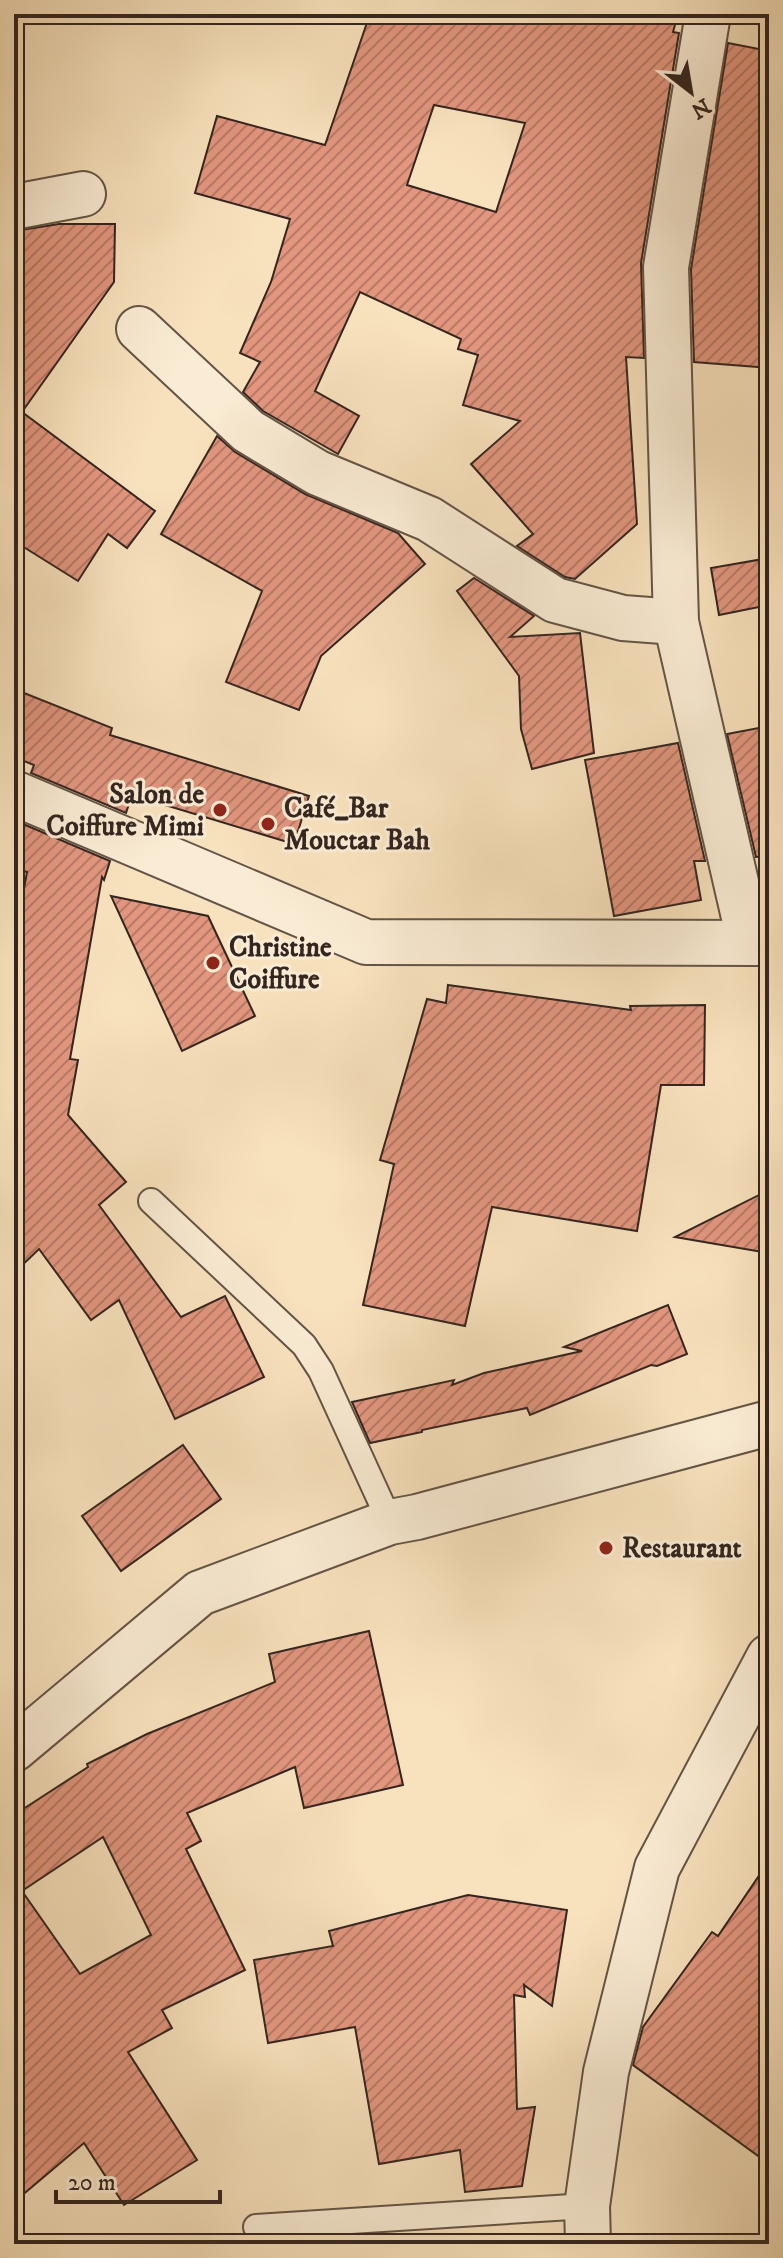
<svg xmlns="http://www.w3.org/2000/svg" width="783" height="2258" viewBox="0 0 783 2258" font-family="'IM FELL DW Pica',serif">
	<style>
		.building { fill: url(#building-hatch); stroke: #332520; stroke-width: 2; fill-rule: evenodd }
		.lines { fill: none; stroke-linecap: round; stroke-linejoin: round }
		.service-casing { stroke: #645447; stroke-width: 28 }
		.minor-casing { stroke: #645447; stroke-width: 48 }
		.service { stroke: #faecd4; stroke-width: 24 }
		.minor { stroke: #faecd4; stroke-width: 44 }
		.poi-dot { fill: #8f2418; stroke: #faecd4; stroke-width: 3 }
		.labels { text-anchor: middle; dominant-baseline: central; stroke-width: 6; stroke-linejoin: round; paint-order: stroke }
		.poi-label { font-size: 28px; font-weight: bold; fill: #332520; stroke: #faecd4; text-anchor: start }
	</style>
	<defs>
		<pattern id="building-hatch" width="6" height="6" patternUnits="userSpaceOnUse" patternTransform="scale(2)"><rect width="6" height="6" fill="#e2967e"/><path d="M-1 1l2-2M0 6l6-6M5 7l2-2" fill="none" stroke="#b87a67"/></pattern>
	</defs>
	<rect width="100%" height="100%" fill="#f8e2bd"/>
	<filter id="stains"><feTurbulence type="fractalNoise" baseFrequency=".0025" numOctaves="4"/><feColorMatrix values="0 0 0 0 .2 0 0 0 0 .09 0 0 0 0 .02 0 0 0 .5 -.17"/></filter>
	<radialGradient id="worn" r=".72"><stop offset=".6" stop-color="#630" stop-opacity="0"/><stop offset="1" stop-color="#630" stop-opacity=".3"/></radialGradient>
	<g class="building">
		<path d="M 370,14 L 678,14 L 673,32 L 679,33 L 641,263 L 644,358 L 626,357 L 637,524 L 575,579 L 565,577 L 517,546 L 533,534 L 471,464 L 520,421 L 463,405 L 478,355 L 458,349 L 461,339 L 360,292 L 315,391 L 359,416 L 338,454 L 263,411 L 243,392 L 260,362 L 240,353 L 271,282 L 290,219 L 195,193 L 217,116 L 325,145 ZM 434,105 L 525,123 L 496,212 L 407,185 Z"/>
		<path d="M 728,43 L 769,51 L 769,368 L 694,362 L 691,269 Z"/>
		<path d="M 59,224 L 115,224 L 114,282 L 22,412 L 155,511 L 127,548 L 108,534 L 78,581 L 14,541 L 14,231 Z"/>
		<path d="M 217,436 L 235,452 L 305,494 L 398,533 L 425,564 L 321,656 L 299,710 L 226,682 L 262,591 L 161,534 Z"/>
		<path d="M 769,558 L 769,605 L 719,615 L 711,568 Z"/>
		<path d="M 474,578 L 534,616 L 510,637 L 580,633 L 594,753 L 532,769 L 521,729 L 519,676 L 457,591 Z"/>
		<path d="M 14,689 L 112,728 L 110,735 L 309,796 L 294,844 L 132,795 L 126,813 L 31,773 L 34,765 L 14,757 Z"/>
		<path d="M 769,726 L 769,856 L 756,857 L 727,734 Z"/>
		<path d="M 678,743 L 705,861 L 694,861 L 701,900 L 614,916 L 585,760 Z"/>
		<path d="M 16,821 L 110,861 L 104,880 L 102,877 L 70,1059 L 78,1060 L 68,1115 L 126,1182 L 99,1205 L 181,1317 L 225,1296 L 264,1377 L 175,1419 L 119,1300 L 91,1320 L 39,1249 L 14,1273 L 14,945 L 27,872 L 14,868 Z"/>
		<path d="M 111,896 L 208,916 L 255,1016 L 182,1051 Z"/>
		<path d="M 448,985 L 631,1010 L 630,1006 L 705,1005 L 704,1085 L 661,1085 L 637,1231 L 492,1207 L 465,1326 L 363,1305 L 394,1164 L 380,1160 L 427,999 L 446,1003 Z"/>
		<path d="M 769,1190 L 769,1253 L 675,1237 Z"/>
		<path d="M 668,1305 L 687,1354 L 657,1366 L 651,1365 L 530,1415 L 527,1408 L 422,1430 L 422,1432 L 370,1443 L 352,1402 L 454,1380 L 452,1385 L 484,1373 L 582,1351 L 564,1347 Z"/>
		<path d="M 183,1445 L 221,1499 L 121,1571 L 82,1516 Z"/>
		<path d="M 369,1631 L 403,1785 L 304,1808 L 295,1767 L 187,1813 L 201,1841 L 186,1849 L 245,1970 L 162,2010 L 172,2028 L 128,2052 L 197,2160 L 124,2205 L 84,2143 L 14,2202 L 14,1815 L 88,1767 L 87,1764 L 147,1734 L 275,1682 L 269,1654 ZM 103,1837 L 151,1935 L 80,1974 L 22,1891 Z"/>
		<path d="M 769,1861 L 769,2164 L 633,2065 L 643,2027 L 712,1932 L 718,1936 Z"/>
		<path d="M 468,1895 L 567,1910 L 552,2006 L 524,1985 L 525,1997 L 514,1995 L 517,2109 L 535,2107 L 522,2186 L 465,2192 L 460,2150 L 379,2164 L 355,2027 L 268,2043 L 254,1960 L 333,1946 L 329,1931 Z"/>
	</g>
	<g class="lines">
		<g class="service-casing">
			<g id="service">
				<path d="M 151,1201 L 304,1345 L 321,1371 L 390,1522"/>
				<path d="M 256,2227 L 587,2206"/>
			</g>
		</g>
		<g class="minor-casing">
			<g id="minor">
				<path d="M 708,14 L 666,267 L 676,622 L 750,943"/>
				<path d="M 14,207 L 83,194"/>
				<path d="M 139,329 L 248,431 L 318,473 L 429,519 L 555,600 L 623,618 L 676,622"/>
				<path d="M 14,793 L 366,942 L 769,943"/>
				<path d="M 14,1749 L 200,1593 L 390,1522 L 417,1517 L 769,1423"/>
				<path d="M 588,2244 L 587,2206 L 606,2072 L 657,1868 L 769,1657"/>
			</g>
		</g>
		<use href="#service" class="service"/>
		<use href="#minor" class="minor"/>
	</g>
	<g class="poi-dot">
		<circle cx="220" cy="810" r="8"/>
		<circle cx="268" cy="824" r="8"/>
		<circle cx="213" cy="963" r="8"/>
		<circle cx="606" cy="1548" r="8"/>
	</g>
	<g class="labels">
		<g class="poi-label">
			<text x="204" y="794" text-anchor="end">Salon de<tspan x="204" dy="32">Coiffure Mimi</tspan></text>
			<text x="284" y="808">Café_Bar<tspan x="284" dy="32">Mouctar Bah</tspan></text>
			<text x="229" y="947">Christine<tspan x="229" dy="32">Coiffure</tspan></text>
			<text x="622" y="1548">Restaurant</text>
		</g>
	</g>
	<rect width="783" height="2258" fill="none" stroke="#f8e2bd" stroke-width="48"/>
	<rect x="16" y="16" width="751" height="2226" fill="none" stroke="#332520" stroke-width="4"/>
	<rect x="24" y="24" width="735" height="2210" fill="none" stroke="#332520" stroke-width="2"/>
	<g transform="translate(691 92) rotate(149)" stroke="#faecd4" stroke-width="6" paint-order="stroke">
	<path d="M0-6L14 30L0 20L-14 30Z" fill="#332520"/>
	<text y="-12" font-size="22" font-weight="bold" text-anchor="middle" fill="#332520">N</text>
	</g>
	<path d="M56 2190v12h164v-12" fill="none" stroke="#332520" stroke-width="4"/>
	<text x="68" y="2190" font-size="24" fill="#332520" stroke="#faecd4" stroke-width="6" paint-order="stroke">20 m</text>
	<rect width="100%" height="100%" filter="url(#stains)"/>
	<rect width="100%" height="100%" fill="url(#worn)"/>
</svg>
